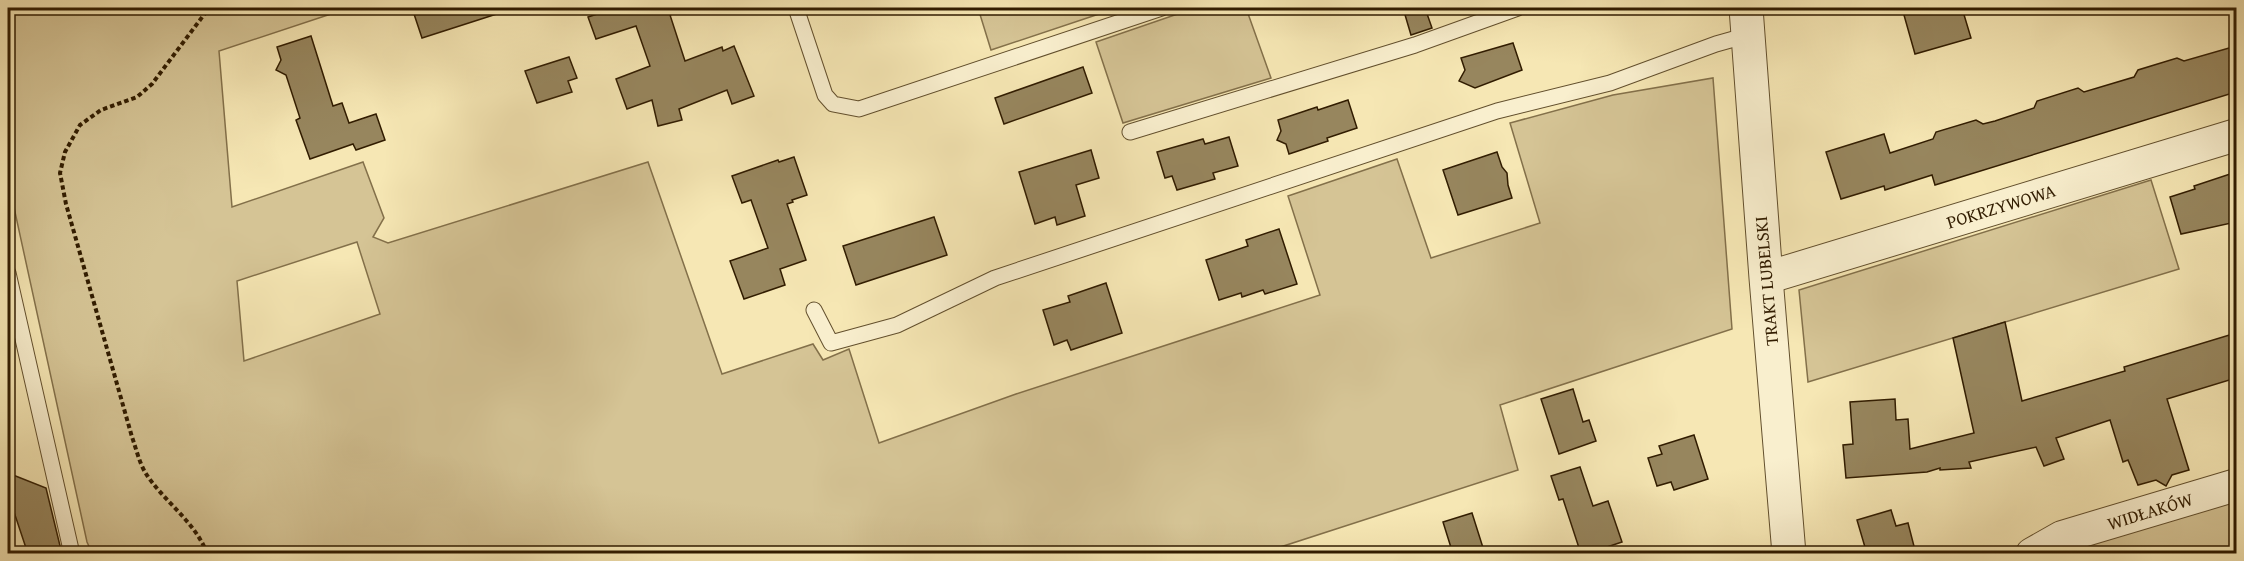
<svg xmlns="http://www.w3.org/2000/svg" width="2244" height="561" viewBox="0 0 2244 561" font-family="'Gentium Book Plus',serif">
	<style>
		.green { fill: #d5c495; stroke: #83704a; stroke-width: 1.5; fill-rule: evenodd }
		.building { fill: #97865e; stroke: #311c00; stroke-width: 1.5 }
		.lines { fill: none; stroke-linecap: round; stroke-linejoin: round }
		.service-casing { stroke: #624f2d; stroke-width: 17 }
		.minor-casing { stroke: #624f2d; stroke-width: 34 }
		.tertiary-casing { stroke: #624f2d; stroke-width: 35 }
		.path { stroke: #311c00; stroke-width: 4; stroke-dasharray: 4.5 3; stroke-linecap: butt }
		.service { stroke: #f9efce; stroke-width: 15 }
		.minor { stroke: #f9efce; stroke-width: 32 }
		.tertiary { stroke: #f9efce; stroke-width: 33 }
		.labels { text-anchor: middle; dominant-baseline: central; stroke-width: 4.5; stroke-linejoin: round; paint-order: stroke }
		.street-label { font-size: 18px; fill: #311c00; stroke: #f9efce }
	</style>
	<rect width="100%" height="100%" fill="#f6e7b4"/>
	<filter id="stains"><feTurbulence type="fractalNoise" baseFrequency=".00333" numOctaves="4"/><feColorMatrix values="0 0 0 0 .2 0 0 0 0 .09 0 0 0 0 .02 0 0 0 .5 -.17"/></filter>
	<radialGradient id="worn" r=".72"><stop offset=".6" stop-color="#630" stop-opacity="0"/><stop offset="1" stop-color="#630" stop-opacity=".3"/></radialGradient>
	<g class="green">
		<path d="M 8,8 L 349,8 L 219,51 L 232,207 L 363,162 L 384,218 L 373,237 L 388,243 L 648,162 L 722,374 L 813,344 L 823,360 L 849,349 L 879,443 L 1016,394 L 1320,295 L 1288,196 L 1397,159 L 1431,258 L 1540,223 L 1510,123 L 1613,95 L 1713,78 L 1732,329 L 1500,405 L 1518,470 L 1262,553 L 92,553 L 87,542 L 8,180 ZM 357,242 L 380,314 L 244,361 L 237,281 Z"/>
		<path d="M 978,8 L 1117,8 L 991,50 Z"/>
		<path d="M 1195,8 L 1246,8 L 1271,78 L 1123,123 L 1096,42 Z"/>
		<path d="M 2151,180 L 2179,269 L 1808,382 L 1799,290 Z"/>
		<path d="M 2236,498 L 2236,553 L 2053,553 Z"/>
	</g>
	<g class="building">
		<path d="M 412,8 L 502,8 L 503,12 L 422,38 Z"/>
		<path d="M 616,8 L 677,8 L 678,12 L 670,15 L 685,61 L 722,47 L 723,51 L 734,46 L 754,96 L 732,104 L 727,90 L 679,109 L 682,120 L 658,126 L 652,100 L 627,109 L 616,79 L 650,66 L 636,26 L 596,39 L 588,17 Z"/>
		<path d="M 1403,8 L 1425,8 L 1432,28 L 1411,35 Z"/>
		<path d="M 1902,8 L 1962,8 L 1971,38 L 1915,54 Z"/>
		<path d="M 311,36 L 333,106 L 342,103 L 349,123 L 376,114 L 385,140 L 356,150 L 353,144 L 310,159 L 296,120 L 300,118 L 286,75 L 276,70 L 281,60 L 277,47 Z"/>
		<path d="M 1513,43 L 1522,70 L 1475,88 L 1459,81 L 1465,70 L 1461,58 Z"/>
		<path d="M 2236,46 L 2236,92 L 1935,185 L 1932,175 L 1885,190 L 1884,186 L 1841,199 L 1826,152 L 1884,134 L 1890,153 L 1933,139 L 1936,132 L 1976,120 L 1983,124 L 1995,121 L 2034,108 L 2037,101 L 2078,88 L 2084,92 L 2134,77 L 2138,70 L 2177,58 L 2184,61 Z"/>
		<path d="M 569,57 L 577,78 L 568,81 L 572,92 L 537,103 L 525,71 Z"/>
		<path d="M 1083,67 L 1092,93 L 1004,124 L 995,98 Z"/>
		<path d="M 1348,100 L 1357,128 L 1327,138 L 1328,141 L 1289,154 L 1286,144 L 1277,140 L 1281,131 L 1278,120 L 1317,107 L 1318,110 Z"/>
		<path d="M 1229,137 L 1238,166 L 1213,173 L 1215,179 L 1177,190 L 1172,176 L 1165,178 L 1157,152 L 1203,139 L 1205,144 Z"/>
		<path d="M 1091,150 L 1099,178 L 1076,185 L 1085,216 L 1057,225 L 1055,217 L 1035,224 L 1019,172 Z"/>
		<path d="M 1497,152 L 1502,167 L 1507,173 L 1508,185 L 1512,198 L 1458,215 L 1443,170 Z"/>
		<path d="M 794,157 L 807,195 L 792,200 L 793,202 L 787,204 L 806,260 L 780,269 L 785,285 L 744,299 L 730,261 L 768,248 L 751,200 L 742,203 L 732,176 L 778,160 L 779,162 Z"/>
		<path d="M 2236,172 L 2236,222 L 2181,234 L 2170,197 L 2195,189 L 2194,186 Z"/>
		<path d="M 934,217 L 947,255 L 856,285 L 843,246 Z"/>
		<path d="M 1279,229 L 1297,284 L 1265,294 L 1263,290 L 1242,297 L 1241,293 L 1219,300 L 1206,260 L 1248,246 L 1246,240 Z"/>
		<path d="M 1106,283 L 1122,333 L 1071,350 L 1067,340 L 1054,345 L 1043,310 L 1070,302 L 1068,296 Z"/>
		<path d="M 2005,322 L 2022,401 L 2125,371 L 2124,367 L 2236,333 L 2236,378 L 2167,399 L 2189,470 L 2172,475 L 2166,486 L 2156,480 L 2138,485 L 2128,460 L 2123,462 L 2110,420 L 2056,438 L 2064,459 L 2044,466 L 2036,447 L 1969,462 L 1971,468 L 1940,470 L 1940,468 L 1927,472 L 1846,478 L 1843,445 L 1853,444 L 1850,402 L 1895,399 L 1896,420 L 1908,419 L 1910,449 L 1974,433 L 1953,338 Z"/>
		<path d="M 1573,389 L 1583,422 L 1589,420 L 1596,441 L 1559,454 L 1541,399 Z"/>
		<path d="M 1694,435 L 1708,479 L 1674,490 L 1671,482 L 1657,486 L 1648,458 L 1662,454 L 1659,446 Z"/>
		<path d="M 1580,467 L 1593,506 L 1608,501 L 1622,542 L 1586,554 L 1581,554 L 1563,499 L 1559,500 L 1551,476 Z"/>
		<path d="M 8,473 L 46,488 L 62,554 L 28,554 L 8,494 Z"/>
		<path d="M 1891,510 L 1896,526 L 1908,523 L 1916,554 L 1867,554 L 1857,520 Z"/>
		<path d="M 1472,513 L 1485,554 L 1453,554 L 1443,522 Z"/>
	</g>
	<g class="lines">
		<g class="service-casing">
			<g id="service">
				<path d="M 796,8 L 825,95 L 833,104 L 859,109 L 1162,8"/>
				<path d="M 1130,132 L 1415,45 L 1518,8"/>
				<path d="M 8,273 L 72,554"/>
				<path d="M 814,310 L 831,343 L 897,325 L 995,278 L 1497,111 L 1610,83 L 1716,44 L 1748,35"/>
			</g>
		</g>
		<g class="minor-casing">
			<g id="minor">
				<path d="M 1766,278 L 2236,135"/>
				<path d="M 2032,554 L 2062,537 L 2236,485"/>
			</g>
		</g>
		<g class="tertiary-casing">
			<path id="tertiary" d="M 1746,8 L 1766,278 L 1789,554"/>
		</g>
		<path class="path" d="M 207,554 C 197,523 161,499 145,472 C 139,462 136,448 132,437 L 66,204 L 60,173 L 65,152 L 80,125 L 101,110 L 137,97 L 152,84 L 209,8"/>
		<use href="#service" class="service"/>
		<use href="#minor" class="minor"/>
		<use href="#tertiary" class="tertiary"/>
	</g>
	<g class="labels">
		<g class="street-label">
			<text transform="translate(2001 206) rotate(-17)">POKRZYWOWA</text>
			<text transform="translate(1766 281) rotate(-95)">TRAKT LUBELSKI</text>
			<text transform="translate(2150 511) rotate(-17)">WIDŁAKÓW</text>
		</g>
	</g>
	<rect width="2244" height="561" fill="none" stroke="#f6e7b4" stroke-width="30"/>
	<rect x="9" y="9" width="2226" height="543" fill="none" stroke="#311c00" stroke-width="3"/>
	<rect x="15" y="15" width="2214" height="531" fill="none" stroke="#311c00" stroke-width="1.5"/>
	<rect width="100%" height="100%" filter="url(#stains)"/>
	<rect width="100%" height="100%" fill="url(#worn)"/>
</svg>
